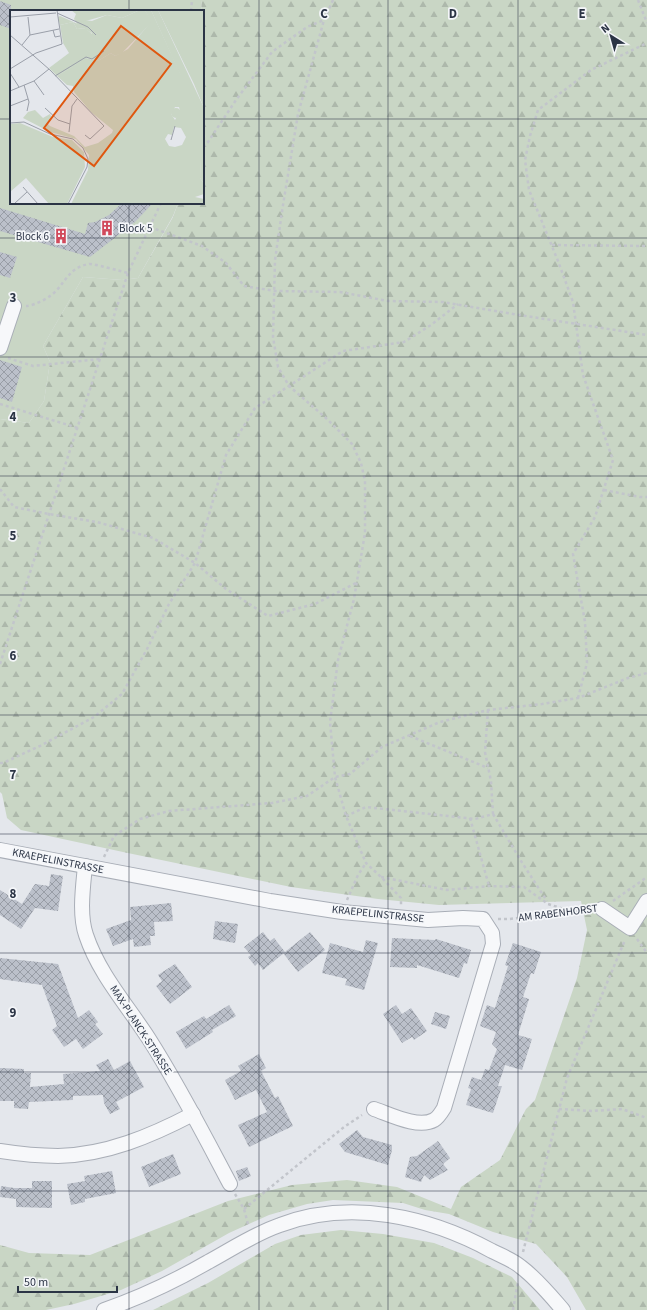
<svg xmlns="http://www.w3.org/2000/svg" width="647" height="1310" viewBox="0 0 647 1310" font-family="'Source Sans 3',sans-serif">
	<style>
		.grass { fill: #c9d6c5 }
		.forest { fill: url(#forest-firs) }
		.building { fill: url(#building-cross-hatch) }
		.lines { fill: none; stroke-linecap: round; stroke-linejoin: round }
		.minor-casing { stroke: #a9aeb7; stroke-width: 16 }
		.path { stroke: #c2c5cb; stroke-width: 2.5; stroke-dasharray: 3 3; stroke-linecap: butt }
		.minor { stroke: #f7f8fa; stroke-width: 14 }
		.grid { fill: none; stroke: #2b3445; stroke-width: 1; stroke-opacity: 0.55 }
		.labels { text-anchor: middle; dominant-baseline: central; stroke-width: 3.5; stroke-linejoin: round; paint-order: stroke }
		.poi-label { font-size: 11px; fill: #2b3445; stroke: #f4f6f9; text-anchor: start }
		.street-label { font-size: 11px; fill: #2b3445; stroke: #f4f6f9 }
		.inset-road { fill: none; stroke: #9a9fa9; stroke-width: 1 }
		.view { fill: #df570f; fill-opacity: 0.15; stroke: #df570f; stroke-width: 2 }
		.inset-edge { fill: none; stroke: #2b3445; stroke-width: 2 }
		.grid-label { font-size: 13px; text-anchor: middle; font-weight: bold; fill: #2b3445; stroke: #f4f6f9; stroke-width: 3.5; stroke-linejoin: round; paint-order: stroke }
	</style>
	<defs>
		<pattern id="forest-firs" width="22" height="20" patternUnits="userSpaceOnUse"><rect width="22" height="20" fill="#c9d6c5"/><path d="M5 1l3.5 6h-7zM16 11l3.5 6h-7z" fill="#adb8ab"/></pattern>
		<pattern id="building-cross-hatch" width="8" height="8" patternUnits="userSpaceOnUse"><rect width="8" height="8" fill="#bbc0ca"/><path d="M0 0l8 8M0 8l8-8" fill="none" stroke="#989da6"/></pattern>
	</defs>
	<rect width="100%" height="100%" fill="#e4e7ec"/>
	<path class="grass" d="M 0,0 L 202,0 L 201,11 L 11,11 L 11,203 L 178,203 L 173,216 L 138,278 L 122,280 L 83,277 L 43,346 L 50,362 L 44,401 L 29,423 L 0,419 Z"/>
	<g class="forest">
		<path d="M 202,0 L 647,0 L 647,1310 L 586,1310 L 567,1277 L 536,1244 L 493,1232 L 449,1214 L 425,1210 L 403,1203 L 333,1200 L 307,1204 L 269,1215 L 229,1233 L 162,1271 L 121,1290 L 74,1304 L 46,1310 L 0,1310 L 0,1245 L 29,1253 L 90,1255 L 228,1201 L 292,1185 L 347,1180 L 397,1187 L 451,1209 L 461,1187 L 500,1160 L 526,1109 L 535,1100 L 577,978 L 587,930 L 581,901 L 439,905 L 378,899 L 291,887 L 123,852 L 21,830 L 7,818 L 2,794 L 0,792 L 0,419 L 29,423 L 44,401 L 50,362 L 43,346 L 83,277 L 122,280 L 138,278 L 173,217 L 178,203 L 203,203 L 203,11 L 201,11 Z"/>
		<path d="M 341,1230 L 383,1234 L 434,1243 L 473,1258 L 512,1277 L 540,1310 L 153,1310 L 208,1283 L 275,1244 L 301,1235 Z"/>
	</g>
	<g class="building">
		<path d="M 0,1 L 11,5 L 11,29 L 0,25 Z"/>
		<path d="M 122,203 L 153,203 L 135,222 L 90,257 L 0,231 L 0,208 L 85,234 L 88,223 L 95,222 L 109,215 Z"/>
		<path d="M 0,252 L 17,257 L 10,278 L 0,275 Z"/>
		<path d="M 0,360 L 22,367 L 12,402 L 0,398 Z"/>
		<path d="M 51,874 L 63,876 L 58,911 L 35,908 L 21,929 L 0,915 L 0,890 L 22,904 L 35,884 L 49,886 Z"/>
		<path d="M 171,903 L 173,921 L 154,922 L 155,936 L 150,936 L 151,945 L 134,947 L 133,939 L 113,946 L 106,929 L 131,920 L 130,907 Z"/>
		<path d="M 215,921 L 238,924 L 235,943 L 213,939 Z"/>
		<path d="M 263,932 L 270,941 L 274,938 L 285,952 L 310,932 L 325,950 L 298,972 L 283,953 L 284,953 L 263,970 L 258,963 L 255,966 L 248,957 L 251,955 L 244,947 Z"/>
		<path d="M 392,938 L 435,940 L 436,939 L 471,950 L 467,964 L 464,963 L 459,978 L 417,965 L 417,968 L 390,967 Z"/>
		<path d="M 366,940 L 378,943 L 364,990 L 345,985 L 347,979 L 322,973 L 330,943 L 363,952 Z"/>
		<path d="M 513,943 L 541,952 L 534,974 L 531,973 L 523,997 L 529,999 L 518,1035 L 532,1039 L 522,1070 L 505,1065 L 498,1086 L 502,1086 L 493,1113 L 466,1105 L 471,1089 L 468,1088 L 472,1077 L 481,1080 L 485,1069 L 489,1070 L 497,1049 L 492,1044 L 496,1032 L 480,1026 L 487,1005 L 495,1008 L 508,966 L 505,965 Z"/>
		<path d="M 0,958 L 58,964 L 78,1018 L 89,1010 L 98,1022 L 95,1024 L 103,1034 L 83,1049 L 76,1039 L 64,1047 L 52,1030 L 57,1026 L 42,985 L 0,979 Z"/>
		<path d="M 175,964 L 192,987 L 170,1004 L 156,986 L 162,981 L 158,975 Z"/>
		<path d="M 229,1005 L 236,1016 L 212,1030 L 213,1032 L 186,1049 L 176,1032 L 204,1016 L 206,1019 Z"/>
		<path d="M 396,1005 L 402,1014 L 411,1008 L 427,1031 L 414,1040 L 412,1037 L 402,1043 L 383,1014 Z"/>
		<path d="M 435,1012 L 450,1016 L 446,1029 L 431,1024 Z"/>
		<path d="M 259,1054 L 266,1068 L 261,1071 L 275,1098 L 278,1096 L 293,1126 L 249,1147 L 238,1125 L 267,1112 L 256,1090 L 235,1100 L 225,1080 L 241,1071 L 238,1066 Z"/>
		<path d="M 108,1059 L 114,1070 L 130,1061 L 144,1087 L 116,1102 L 120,1109 L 110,1114 L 104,1103 L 103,1095 L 73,1096 L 73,1100 L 29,1102 L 28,1109 L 14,1108 L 14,1101 L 0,1101 L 0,1068 L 24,1069 L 24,1073 L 31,1073 L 30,1087 L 64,1084 L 63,1074 L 100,1071 L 96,1065 Z"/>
		<path d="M 357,1130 L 363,1137 L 392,1145 L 392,1150 L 388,1165 L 345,1152 L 339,1144 Z"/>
		<path d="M 438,1141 L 450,1158 L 443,1164 L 448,1170 L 430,1180 L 424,1175 L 421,1182 L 405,1177 L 410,1157 L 417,1156 Z"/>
		<path d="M 173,1154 L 181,1174 L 149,1187 L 141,1167 Z"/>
		<path d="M 247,1167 L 251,1176 L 239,1181 L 236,1171 Z"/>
		<path d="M 112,1171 L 116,1193 L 85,1199 L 85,1202 L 71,1205 L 67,1184 L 85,1181 L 84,1176 Z"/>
		<path d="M 32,1181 L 52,1181 L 52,1208 L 16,1207 L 16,1199 L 0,1197 L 1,1186 L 14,1188 L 32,1188 Z"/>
	</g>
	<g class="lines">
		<g class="minor-casing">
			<g id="minor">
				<path d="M 0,348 L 14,306"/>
				<path d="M 0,850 L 270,901 L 342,912 L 428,920 L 463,918 L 483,919 L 492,933 L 493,944 L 444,1108 C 441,1113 438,1118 434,1120 C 418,1129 389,1114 374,1109"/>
				<path d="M 85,866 C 83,887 79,915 86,935 C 99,974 127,1005 149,1039 C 179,1086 204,1135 230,1184"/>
				<path d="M 602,909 L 630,928 L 647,901"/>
				<path d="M 0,1151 C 19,1154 39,1156 58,1156 C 106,1155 151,1136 193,1114"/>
				<path d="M 104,1310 C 139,1298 175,1281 208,1262 C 232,1249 254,1234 280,1225 C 350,1199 428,1216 492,1251 C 502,1256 513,1260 521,1267 C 537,1279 550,1295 563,1310"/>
			</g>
		</g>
		<g class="path">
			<path d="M 333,0 L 324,20 L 298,114 L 283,205 L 275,260 L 273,337 L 278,367 L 289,386 L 327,419 L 352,444 L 361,463 L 365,481 L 365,533 L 354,599 L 338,660 L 330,722 L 335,777 L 346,816 L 366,863 L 381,877 L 401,898 L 401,905"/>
			<path d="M 638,0 L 647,23"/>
			<path d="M 191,11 L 192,0"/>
			<path d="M 203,147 L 208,142 L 236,100 L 272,52 L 307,27 L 324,20"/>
			<path d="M 150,227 L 202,246 L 226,263 L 244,286 L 275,291 L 340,292 L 388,301 L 443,302 L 513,314 L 647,335"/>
			<path d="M 552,245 L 647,246"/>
			<path d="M 26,306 C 34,306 51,297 56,291 C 67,279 71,267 89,264 C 92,263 123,272 128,273"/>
			<path d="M 8,358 L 33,366 L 100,359"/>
			<path d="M 0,404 L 78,428"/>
			<path d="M 0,489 L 14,507 L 49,514 L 97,522 L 153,538 L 195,563 L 226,589 L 268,616 L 315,604 L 356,583"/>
			<path d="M 604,490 L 640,497 L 647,497"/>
			<path d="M 0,664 L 128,273 L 161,203"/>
			<path d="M 578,698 L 587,663 L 585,622 L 573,554 L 595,517 L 613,460 L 583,375 L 573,302 L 558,261 L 529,190 L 525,160 L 530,136 L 538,110 L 591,70 L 647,43"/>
			<path d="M 410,736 L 488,768"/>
			<path d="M 0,763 L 3,763 L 40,746 L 94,717 L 122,694 L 147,649 L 169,604 L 195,563 L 226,455 L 255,408 L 343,351 L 404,342 L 431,325 L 458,304"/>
			<path d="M 493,814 L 521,861 L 547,901"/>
			<path d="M 346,816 L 366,807 L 475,819 L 493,814 L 491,781 L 485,752 L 488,710"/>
			<path d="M 470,818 L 489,886"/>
			<path d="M 104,857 L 114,836 L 140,819 L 169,811 L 272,803 L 307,796 L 335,777 L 350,774 L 382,747 L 440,722 L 488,710 L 542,704 L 578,698 L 628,678 L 647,673"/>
			<path d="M 381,877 L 447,890 L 489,886 L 524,887 L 548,904 L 573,912"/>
			<path d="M 347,900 L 358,875 L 366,863"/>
			<path d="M 613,901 L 647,877"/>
			<path d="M 498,919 L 509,919 L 591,910"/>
			<path d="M 637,939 L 647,953"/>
			<path d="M 559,1109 L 592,1111 L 622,1109 L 647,1118"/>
			<path d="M 235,1194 L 244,1209 L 248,1224"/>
			<path d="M 244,1209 L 344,1127 L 362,1115"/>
			<path d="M 523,1252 L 567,1078 L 625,940"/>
			<path d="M 513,1310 L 518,1281"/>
		</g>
		<use href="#minor" class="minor"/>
	</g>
	<path class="grid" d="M 129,0 L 129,11M 259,0 L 259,1310M 388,0 L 388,1310M 518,0 L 518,1310M 0,119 L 11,119M 203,119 L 647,119M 129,203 L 129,1310M 0,238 L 647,238M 0,357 L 647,357M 0,476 L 647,476M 0,595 L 647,595M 0,715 L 647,715M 0,834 L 647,834M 0,953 L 647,953M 0,1072 L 647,1072M 0,1191 L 647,1191"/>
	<defs>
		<g id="building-bare" transform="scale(1.2)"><path d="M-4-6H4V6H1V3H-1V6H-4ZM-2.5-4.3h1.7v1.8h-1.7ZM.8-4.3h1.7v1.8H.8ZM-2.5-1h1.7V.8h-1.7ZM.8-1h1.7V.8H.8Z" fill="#d1495b" stroke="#f4f6f9" stroke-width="2.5" paint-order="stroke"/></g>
	</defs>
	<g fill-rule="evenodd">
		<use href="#building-bare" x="107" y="228"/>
		<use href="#building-bare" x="61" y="236"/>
	</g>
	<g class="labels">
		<g class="poi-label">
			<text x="119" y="228">Block 5</text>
			<text x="49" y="236" text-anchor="end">Block 6</text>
		</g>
		<g class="street-label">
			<text transform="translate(58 861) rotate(11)">KRAEPELINSTRASSE</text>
			<text transform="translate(558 913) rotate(-7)">AM RABENHORST</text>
			<text transform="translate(378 914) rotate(6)">KRAEPELINSTRASSE</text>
			<text transform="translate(141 1030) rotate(57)">MAX-PLANCK-STRASSE</text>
		</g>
	</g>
	<g transform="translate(10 10)">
		<rect width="194" height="194" fill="#e4e7ec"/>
		<path d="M 130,0 L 135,0 L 142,12 L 112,43 L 105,46 L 101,43 L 88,51 L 77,48 L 47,66 L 39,58 L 59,43 L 53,33 L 50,15 L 63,12 L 67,19 L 75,18 L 82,24 L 82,23 L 73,17 L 68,15 L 64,9 L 82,11 L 97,5 L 112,8 ZM 141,0 L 148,0 L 194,98 L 194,174 L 190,168 L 192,113 ZM161 103a5 5 0 1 1 10 0a5 5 0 1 1-10 0Z" fill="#c9d6c5"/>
		<path d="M 61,0 L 130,0 L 112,8 L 97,5 L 72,12 L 64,9 L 66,4 ZM 135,0 L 141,0 L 193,113 L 190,168 L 194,174 L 194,184 L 185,187 L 194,189 L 194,194 L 61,194 L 78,160 L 79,145 L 66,129 L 40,122 L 13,108 L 18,102 L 25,100 L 33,108 L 40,104 L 42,108 L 37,113 L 40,116 L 64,126 L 75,137 L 88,133 L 102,123 L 103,120 L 81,102 L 64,82 L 63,76 L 57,75 L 47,66 L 76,48 L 88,51 L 101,43 L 105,46 L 118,39 L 141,12 ZM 165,97 L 169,97 L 170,101 L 165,110 L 161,104 ZM 164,117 L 171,118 L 176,127 L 172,135 L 165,137 L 159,136 L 155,129 L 158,124 L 162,125 ZM 148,0 L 194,0 L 194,98 L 184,74 ZM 50,6 L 77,18 L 82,24 L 75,18 L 67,19 L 63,12 L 50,15 L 48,7 ZM 10,113 L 43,127 L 62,130 L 74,142 L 75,157 L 57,194 L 39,194 L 16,168 L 0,182 L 0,114 Z" fill="#c9d6c5" fill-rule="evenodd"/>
		<path class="inset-road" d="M 47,3 L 78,17 L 86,25M 0,7 L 46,3M 18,7 L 20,25M 43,20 L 45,27 L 50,26M 0,25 L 40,60 L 94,116 L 80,129 L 75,125M 20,25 L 49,19M 12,35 L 20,25M 0,59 L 26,43 L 52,34 L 47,0M 0,63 L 9,77M 45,66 L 76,47 L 82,49 L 94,41M 24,71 L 34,85M 14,75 L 19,92 L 17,101M 0,81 L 24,71 L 39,59M 0,96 L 18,89M 35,98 L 48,110 L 60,114M 0,113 L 14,112 L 40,124 L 63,129 L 73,138 L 78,149 L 77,157 L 58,194M 59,122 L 62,96 L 67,89M 161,130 L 165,116M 13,177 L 28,194M 4,194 L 17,182"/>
		<path class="view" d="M 111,16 L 161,54 L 84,156 L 34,118 Z"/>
		<rect width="194" height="194" class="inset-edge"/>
	</g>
	<g class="grid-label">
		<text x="324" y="18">C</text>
		<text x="453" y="18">D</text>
		<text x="582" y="18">E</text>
		<text x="13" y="302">3</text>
		<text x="13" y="421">4</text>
		<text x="13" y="540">5</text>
		<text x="13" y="660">6</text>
		<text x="13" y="779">7</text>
		<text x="13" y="898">8</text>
		<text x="13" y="1017">9</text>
	</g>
	<g transform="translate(611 36) rotate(323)" stroke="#f4f6f9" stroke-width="3" paint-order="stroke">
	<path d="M0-3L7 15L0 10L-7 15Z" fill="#2b3445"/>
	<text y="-6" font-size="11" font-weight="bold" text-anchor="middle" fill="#2b3445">N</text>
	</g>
	<path d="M18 1286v6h99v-6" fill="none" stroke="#2b3445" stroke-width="2"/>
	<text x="24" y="1286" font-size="12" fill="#2b3445" stroke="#f4f6f9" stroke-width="3" paint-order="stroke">50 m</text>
</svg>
